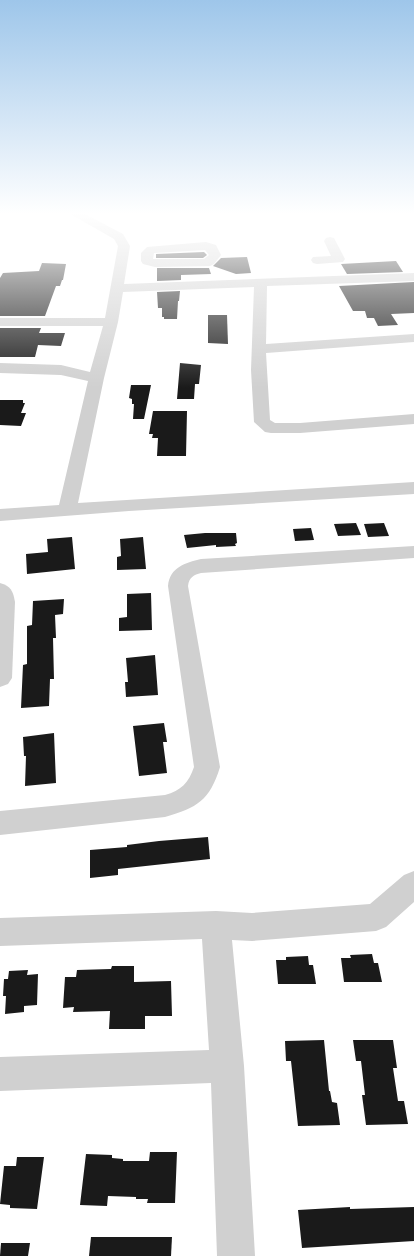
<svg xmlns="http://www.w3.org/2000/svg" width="414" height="1256" viewBox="0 0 414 1256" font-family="'DM Sans',sans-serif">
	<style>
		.building { fill: #1a1a1a }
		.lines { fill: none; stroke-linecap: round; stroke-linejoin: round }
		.minor { fill: #d0d0d0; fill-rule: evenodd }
	</style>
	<rect width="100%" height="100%" fill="#fff"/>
	<g class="building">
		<path d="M 204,252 L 207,255 L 203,258 L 156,258 L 156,254 Z"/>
		<path d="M 247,257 L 251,273 L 236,274 L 213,266 L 221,258 Z"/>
		<path d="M 396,261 L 403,272 L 347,274 L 341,264 Z"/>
		<path d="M 42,263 L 66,264 L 63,280 L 62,280 L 60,286 L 56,286 L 45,316 L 0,316 L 0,278 L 3,273 L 39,271 Z"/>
		<path d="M 157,268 L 209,268 L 211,274 L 181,275 L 181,280 L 157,281 Z"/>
		<path d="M 414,282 L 414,313 L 391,314 L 398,325 L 378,326 L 374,318 L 367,318 L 365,311 L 353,311 L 339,286 Z"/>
		<path d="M 180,291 L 179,301 L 178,301 L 177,319 L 164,319 L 164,317 L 162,317 L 162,308 L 158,308 L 157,292 Z"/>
		<path d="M 208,315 L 227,315 L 228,344 L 208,343 Z"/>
		<path d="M 0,328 L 41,328 L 39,333 L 65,333 L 61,346 L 38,345 L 35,357 L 0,357 Z"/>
		<path d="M 180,363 L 201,365 L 199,384 L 195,384 L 194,399 L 177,399 Z"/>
		<path d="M 131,385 L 151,385 L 144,419 L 133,419 L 134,404 L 132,404 L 132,399 L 129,398 Z"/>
		<path d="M 0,400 L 23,400 L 23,403 L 25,403 L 21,413 L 26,413 L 21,426 L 0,425 Z"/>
		<path d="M 153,411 L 187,411 L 186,456 L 157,456 L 158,438 L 152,438 L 153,434 L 149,434 Z"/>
		<path d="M 356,523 L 361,535 L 338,536 L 334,524 Z"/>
		<path d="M 384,523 L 389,536 L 368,537 L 364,524 Z"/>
		<path d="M 311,528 L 314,540 L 295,541 L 293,529 Z"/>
		<path d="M 205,533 L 236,533 L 237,543 L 235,544 L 236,546 L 216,547 L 216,545 L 187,548 L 184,535 Z"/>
		<path d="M 72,537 L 75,569 L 27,574 L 26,554 L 48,552 L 47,539 Z"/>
		<path d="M 143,537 L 146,569 L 117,570 L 117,557 L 121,556 L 120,539 Z"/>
		<path d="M 151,593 L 152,630 L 119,631 L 119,618 L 127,617 L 127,594 Z"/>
		<path d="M 64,599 L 63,614 L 55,615 L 56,638 L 53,638 L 54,679 L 50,679 L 49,706 L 21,708 L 23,665 L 27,664 L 27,626 L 32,625 L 33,601 Z"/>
		<path d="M 155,655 L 158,695 L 126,697 L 125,682 L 128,682 L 126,658 Z"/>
		<path d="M 164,723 L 167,742 L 163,742 L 167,773 L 139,776 L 133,726 Z"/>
		<path d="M 54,733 L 56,783 L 25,786 L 26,756 L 24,756 L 23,737 Z"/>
		<path d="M 208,837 L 210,859 L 118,869 L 118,875 L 90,878 L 90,850 L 127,847 L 127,845 L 159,841 Z"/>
		<path d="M 372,954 L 374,963 L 378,963 L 382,982 L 344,982 L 341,958 L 351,958 L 350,955 Z"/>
		<path d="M 308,956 L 309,965 L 313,965 L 316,984 L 278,984 L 276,960 L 286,960 L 286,957 Z"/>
		<path d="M 112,966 L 134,966 L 134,982 L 171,981 L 172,1016 L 145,1016 L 145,1029 L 109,1029 L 110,1011 L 73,1012 L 74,1007 L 63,1008 L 65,977 L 76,977 L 77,970 L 111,969 Z"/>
		<path d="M 28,970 L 27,975 L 38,974 L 37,1005 L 24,1006 L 24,1012 L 5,1014 L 6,996 L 3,996 L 4,979 L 8,979 L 9,971 Z"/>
		<path d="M 324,1040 L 329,1091 L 330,1091 L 332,1102 L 337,1103 L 340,1125 L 298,1126 L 291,1061 L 286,1061 L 285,1041 Z"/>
		<path d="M 353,1040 L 393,1040 L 397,1068 L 393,1068 L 398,1101 L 404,1101 L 408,1124 L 366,1125 L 362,1095 L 365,1095 L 361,1061 L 356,1061 Z"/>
		<path d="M 150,1152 L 177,1152 L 175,1203 L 147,1203 L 148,1199 L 136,1199 L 136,1197 L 108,1196 L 107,1206 L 80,1205 L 86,1154 L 112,1155 L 112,1158 L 123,1159 L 123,1161 L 149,1161 Z"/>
		<path d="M 17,1157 L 44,1157 L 37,1209 L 10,1208 L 10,1205 L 0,1204 L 4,1166 L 16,1166 Z"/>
		<path d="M 350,1207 L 350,1209 L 414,1207 L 414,1241 L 302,1248 L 298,1210 Z"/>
		<path d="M 91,1237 L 172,1237 L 171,1256 L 89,1256 Z"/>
		<path d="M 1,1243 L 30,1243 L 28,1256 L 0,1256 Z"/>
	</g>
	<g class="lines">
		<g class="minor">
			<path d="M 67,212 L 81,212 L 123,234 L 130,246 L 124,284 L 414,273 L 414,281 L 267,286 L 266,344 L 414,334 L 414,342 L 266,353 L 270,420 L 275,423 L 300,423 L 414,414 L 414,424 L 300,433 L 271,433 L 265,432 L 254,422 L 251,370 L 254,287 L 123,292 L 118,322 L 104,378 L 78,503 L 414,482 L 414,494 L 129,511 L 0,521 L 0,509 L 59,505 L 88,381 L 61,375 L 0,373 L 0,363 L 61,365 L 90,372 L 103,326 L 0,326 L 0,318 L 105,318 L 118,246 L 114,239 Z"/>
			<path d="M 330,237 L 334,238 L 345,259 L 343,262 L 317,264 L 313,263 L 311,260 L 313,257 L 331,256 L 324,241 L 326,238 Z"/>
			<path d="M 206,242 L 216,245 L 221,255 L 214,264 L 210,266 L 155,267 L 143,264 L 141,261 L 141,253 L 147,247 ZM 205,250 L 209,255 L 204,259 L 153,259 L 154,253 Z"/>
			<path d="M 414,546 L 414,558 L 201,573 C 194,575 189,577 188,586 L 220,767 C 210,800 197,808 165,817 L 0,835 L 0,811 L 165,795 C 181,791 189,782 194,767 L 168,586 C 170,567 185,563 201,559 Z"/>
			<path d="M 0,583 C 11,586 13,591 15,602 L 12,678 L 8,684 L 0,687 Z"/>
			<path d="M 414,871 L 414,902 L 386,927 L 376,931 L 252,941 L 232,940 L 244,1066 L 255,1256 L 217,1256 L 211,1083 L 0,1091 L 0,1057 L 209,1050 L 202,939 L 0,946 L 0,918 L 216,911 L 252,913 L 370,904 L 404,875 Z"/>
		</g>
	</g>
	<linearGradient id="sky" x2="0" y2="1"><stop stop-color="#9ec6ea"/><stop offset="0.55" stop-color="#fff"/><stop offset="1" stop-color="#fff" stop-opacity="0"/></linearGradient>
	<rect width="414" height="388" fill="url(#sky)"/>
</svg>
